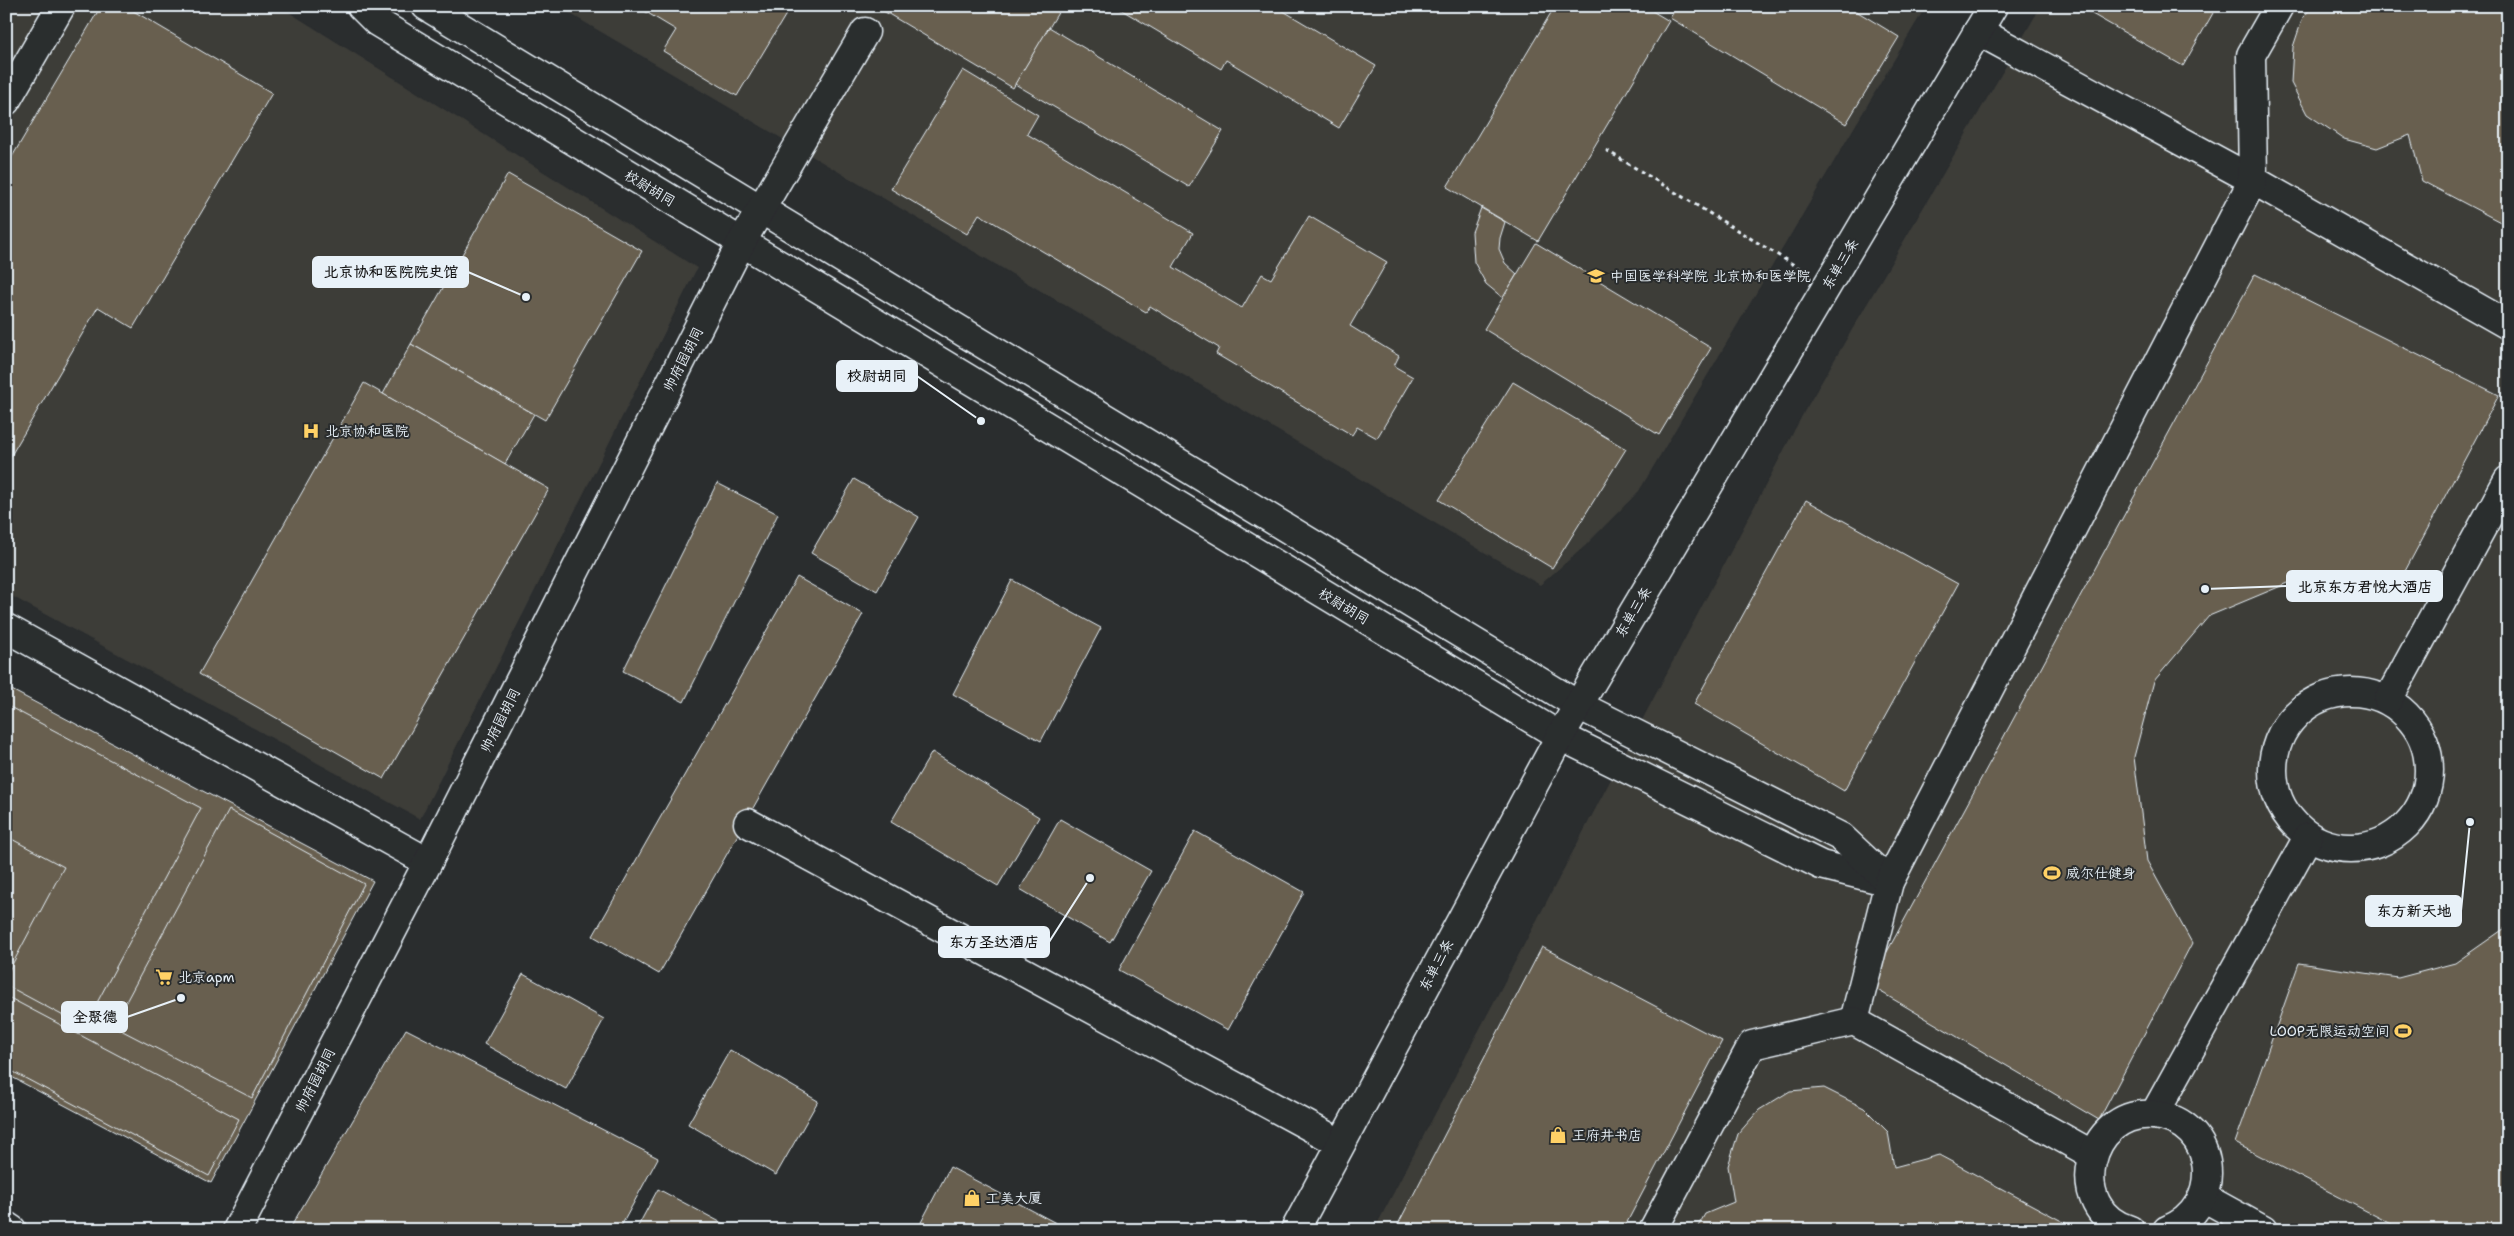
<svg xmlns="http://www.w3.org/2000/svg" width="2514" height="1236" viewBox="0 0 2514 1236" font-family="'Shantell Sans','LXGW WenKai TC',sans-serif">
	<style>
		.built { fill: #3c3c38 }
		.building { fill: #675f4f; stroke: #e8f1f8 }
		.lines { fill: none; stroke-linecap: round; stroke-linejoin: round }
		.minor-casing { stroke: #e8f1f8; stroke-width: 31 }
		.path { stroke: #e8f1f8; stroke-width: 3; stroke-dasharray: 4 4; stroke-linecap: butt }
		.minor { stroke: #2a2d2e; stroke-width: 28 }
		.labels { text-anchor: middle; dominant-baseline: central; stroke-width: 4; stroke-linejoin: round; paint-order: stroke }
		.street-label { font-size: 14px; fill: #e8f1f8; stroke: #2a2d2e }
		.poi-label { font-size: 14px; fill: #e8f1f8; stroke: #2a2d2e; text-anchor: start }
		.leader { fill: none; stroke: #e8f1f8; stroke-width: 2 }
		.callout-dot { fill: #e8f1f8; stroke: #2a2d2e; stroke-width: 2 }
		.callout { fill: #e8f1f8; stroke: #e8f1f8; stroke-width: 2 }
		.callout-label { font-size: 15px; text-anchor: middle; font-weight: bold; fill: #111 }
	</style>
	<rect width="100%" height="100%" fill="#2a2d2e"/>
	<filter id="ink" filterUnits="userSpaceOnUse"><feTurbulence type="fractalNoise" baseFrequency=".02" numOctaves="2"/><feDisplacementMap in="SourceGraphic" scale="10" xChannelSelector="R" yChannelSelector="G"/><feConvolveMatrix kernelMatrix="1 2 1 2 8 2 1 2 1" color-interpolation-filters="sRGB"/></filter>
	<g filter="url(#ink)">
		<g class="built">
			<path d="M 6,6 L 279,6 L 697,268 L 420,819 L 6,593 Z"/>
			<path d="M 557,6 L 1926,6 L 1639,491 L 1585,546 L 1540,585 Z"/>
			<path d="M 2041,6 L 2508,6 L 2508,1230 L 1374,1230 L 1804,412 Z"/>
		</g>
		<g class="building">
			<path d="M 101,6 L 125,6 L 272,93 L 133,328 L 98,307 L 6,464 L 6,167 Z"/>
			<path d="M 636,6 L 791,6 L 737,96 L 663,51 L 676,30 Z"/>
			<path d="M 875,6 L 1062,6 L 1013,88 Z"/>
			<path d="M 1115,6 L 1275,6 L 1376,66 L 1339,128 L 1226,60 L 1221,69 Z"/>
			<path d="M 1555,6 L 1644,6 L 1669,21 L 1538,241 L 1447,187 Z"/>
			<path d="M 1677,6 L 1848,6 L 1899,37 L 1846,124 L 1670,18 Z"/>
			<path d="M 2078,6 L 2217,6 L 2183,66 Z"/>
			<path d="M 2313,6 L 2508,6 L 2508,226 L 2422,181 L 2410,135 L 2377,148 L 2344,139 L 2307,114 L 2291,83 L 2293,47 L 2303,17 Z"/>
			<path d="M 1049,27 L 1223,131 L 1189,187 L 1015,84 Z"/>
			<path d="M 963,70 L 1038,115 L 1027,134 L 1193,233 L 1173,267 L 1242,308 L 1262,274 L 1271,279 L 1309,216 L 1387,262 L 1350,326 L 1399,356 L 1394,366 L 1413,377 L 1377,438 L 1357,427 L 1352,435 L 1216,354 L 1219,348 L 1150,306 L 1146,312 L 979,214 L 967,234 L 891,189 Z"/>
			<path d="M 508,174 L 642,251 L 545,420 L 411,344 Z"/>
			<path d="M 1481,208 L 1505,222 L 1500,238 L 1499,249 L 1505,263 L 1517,274 L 1503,298 L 1486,284 L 1474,262 L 1472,232 Z"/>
			<path d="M 1536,243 L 1711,348 L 1659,435 L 1484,329 Z"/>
			<path d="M 2255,274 L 2499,395 L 2403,575 L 2293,581 L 2209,616 L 2154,681 L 2134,757 L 2147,861 L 2192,943 L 2099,1120 L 1869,985 Z"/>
			<path d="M 411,344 L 534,414 L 505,464 L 383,394 Z"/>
			<path d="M 1513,382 L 1626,449 L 1552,568 L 1439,500 Z"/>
			<path d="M 364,383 L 549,489 L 384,779 L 199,674 Z"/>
			<path d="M 854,479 L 919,517 L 877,591 L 811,553 Z"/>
			<path d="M 717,483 L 778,514 L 684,702 L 623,671 Z"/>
			<path d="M 1806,500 L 1958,584 L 1844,791 L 1694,704 Z"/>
			<path d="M 797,577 L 863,614 L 659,974 L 593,936 Z"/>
			<path d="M 1012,580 L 1101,628 L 1041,741 L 953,694 Z"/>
			<path d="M 6,687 L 373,881 L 211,1183 L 6,1074 Z"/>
			<path d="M 6,705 L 201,808 L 84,1027 L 6,985 L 6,976 L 64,867 L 6,836 Z"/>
			<path d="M 932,752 L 1039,817 L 998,886 L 891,822 Z"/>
			<path d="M 229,810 L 364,884 L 252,1098 L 113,1026 Z"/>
			<path d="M 1060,819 L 1151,871 L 1110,942 L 1020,889 Z"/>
			<path d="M 1195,831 L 1304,892 L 1228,1030 L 1119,970 Z"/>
			<path d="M 2508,926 L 2508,1230 L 2403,1230 L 2235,1143 L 2299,963 L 2398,978 L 2455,963 Z"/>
			<path d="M 1542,947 L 1722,1041 L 1623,1230 L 1395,1230 Z"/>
			<path d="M 523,974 L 604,1019 L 566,1089 L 484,1044 Z"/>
			<path d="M 6,996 L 239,1119 L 209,1176 L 6,1068 Z"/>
			<path d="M 406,1029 L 658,1158 L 619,1230 L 289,1230 Z"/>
			<path d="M 730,1050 L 818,1101 L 776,1175 L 688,1124 Z"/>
			<path d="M 1824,1088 L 1864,1108 L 1888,1132 L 1894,1167 L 1939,1155 L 2071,1226 L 2069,1230 L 1696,1230 L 1705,1214 L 1734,1202 L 1728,1166 L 1738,1134 L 1759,1110 L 1790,1091 Z"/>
			<path d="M 950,1167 L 1069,1230 L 917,1230 Z"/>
			<path d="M 658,1189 L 735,1230 L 636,1230 Z"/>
		</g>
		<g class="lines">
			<g class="minor-casing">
				<g id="minor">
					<path d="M 361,6 L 377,22 L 1560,736 L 1821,865 L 1889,882"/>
					<path d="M 426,6 L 1578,705 L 1841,837 L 1888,881"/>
					<path d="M 1978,31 L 2253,180 L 2508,325"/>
					<path d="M 6,101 L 61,6"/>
					<path d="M 6,628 L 428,862"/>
					<circle cx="2351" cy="770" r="78"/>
					<path d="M 2388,700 L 2508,480"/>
					<path d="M 748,823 L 1340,1143"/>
					<path d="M 1854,1021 L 1889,882 L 2253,180 L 2251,55 L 2279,6"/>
					<path d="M 2154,1115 L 2308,837"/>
					<path d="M 2203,1197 L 2263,1230"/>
					<path d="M 6,1226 L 12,1230"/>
					<path d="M 237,1230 L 428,862 L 741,243 L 865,32"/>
					<path d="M 1295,1230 L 1560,736 L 1993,6"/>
					<path d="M 1653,1230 L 1752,1045 L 1854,1021 L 2093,1155"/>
					<path d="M 2130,1230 C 2064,1211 2086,1108 2154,1115 C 2218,1121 2226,1208 2167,1230"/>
				</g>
			</g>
			<path class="path" d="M 1606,150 L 1799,268"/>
			<use href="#minor" class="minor"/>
		</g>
	</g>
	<defs>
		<g id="university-bare" transform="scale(1.35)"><path d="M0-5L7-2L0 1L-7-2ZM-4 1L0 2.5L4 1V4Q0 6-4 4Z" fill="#ffd166" stroke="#2a2d2e" stroke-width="2.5" paint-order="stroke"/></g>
		<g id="hospital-bare" transform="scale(1.35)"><path d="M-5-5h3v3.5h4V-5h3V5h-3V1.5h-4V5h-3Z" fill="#ffd166" stroke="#2a2d2e" stroke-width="2.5" paint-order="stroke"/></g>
		<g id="stadium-bare" transform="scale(1.35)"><path d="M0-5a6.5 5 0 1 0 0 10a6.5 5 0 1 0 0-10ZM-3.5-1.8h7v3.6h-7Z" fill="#ffd166" stroke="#2a2d2e" stroke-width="2.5" paint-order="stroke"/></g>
		<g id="supermarket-bare" transform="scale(1.35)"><path d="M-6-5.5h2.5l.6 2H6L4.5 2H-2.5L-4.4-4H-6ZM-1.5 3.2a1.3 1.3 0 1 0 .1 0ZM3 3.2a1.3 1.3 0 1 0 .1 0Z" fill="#ffd166" stroke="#2a2d2e" stroke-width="2.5" paint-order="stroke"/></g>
		<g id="shop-bare" transform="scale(1.35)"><path d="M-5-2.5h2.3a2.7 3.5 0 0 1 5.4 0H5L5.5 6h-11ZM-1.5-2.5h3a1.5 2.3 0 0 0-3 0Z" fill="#ffd166" stroke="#2a2d2e" stroke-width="2.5" paint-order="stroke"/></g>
	</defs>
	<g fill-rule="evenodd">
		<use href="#university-bare" x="1596" y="276"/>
		<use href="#hospital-bare" x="311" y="431"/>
		<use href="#stadium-bare" x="2052" y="873"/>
		<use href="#supermarket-bare" x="164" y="977"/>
		<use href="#stadium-bare" x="2403" y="1031"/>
		<use href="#shop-bare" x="1558" y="1135"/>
		<use href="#shop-bare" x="972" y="1198"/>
	</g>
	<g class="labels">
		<g class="street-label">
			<text transform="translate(650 188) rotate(31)">校尉胡同</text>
			<text transform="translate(1840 264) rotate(-59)">东单三条</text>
			<text transform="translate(683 359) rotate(-63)">帅府园胡同</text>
			<text transform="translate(1344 606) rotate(31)">校尉胡同</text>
			<text transform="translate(1633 612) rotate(-59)">东单三条</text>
			<text transform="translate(500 720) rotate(-63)">帅府园胡同</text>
			<text transform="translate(1436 965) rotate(-62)">东单三条</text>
			<text transform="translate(315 1080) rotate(-63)">帅府园胡同</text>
		</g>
		<g class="poi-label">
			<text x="1610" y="276">中国医学科学院 北京协和医学院</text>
			<text x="325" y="431">北京协和医院</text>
			<text x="2066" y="873">威尔仕健身</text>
			<text x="178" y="977">北京apm</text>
			<text x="2389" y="1031" text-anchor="end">LOOP无限运动空间</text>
			<text x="1572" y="1135">王府井书店</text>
			<text x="986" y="1198">工美大厦</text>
		</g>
	</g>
	<path class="leader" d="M526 297L468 272M981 421L917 376M2205 589L2287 586M2470 822L2461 911M1090 878L1049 942M181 998L127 1017"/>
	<g class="callout-dot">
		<circle cx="526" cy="297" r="5"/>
		<circle cx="981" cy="421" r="5"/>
		<circle cx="2205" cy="589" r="5"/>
		<circle cx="2470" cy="822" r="5"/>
		<circle cx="1090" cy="878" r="5"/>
		<circle cx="181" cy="998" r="5"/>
	</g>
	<g class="callout">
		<rect x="313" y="257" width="155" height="30" rx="5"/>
		<rect x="837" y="361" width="80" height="30" rx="5"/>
		<rect x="2287" y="571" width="155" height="30" rx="5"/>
		<rect x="2366" y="896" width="95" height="30" rx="5"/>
		<rect x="939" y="927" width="110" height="30" rx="5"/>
		<rect x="62" y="1002" width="65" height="30" rx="5"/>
	</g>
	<g class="callout-label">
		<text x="391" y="277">北京协和医院院史馆</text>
		<text x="877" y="381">校尉胡同</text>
		<text x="2365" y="592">北京东方君悦大酒店</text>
		<text x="2414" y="916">东方新天地</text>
		<text x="994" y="947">东方圣达酒店</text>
		<text x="95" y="1022">全聚德</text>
	</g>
	<rect width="2514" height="1236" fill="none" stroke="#2a2d2e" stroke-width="25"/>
	<rect x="12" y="12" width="2489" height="1211" fill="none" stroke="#e8f1f8" stroke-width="2" filter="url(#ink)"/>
</svg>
